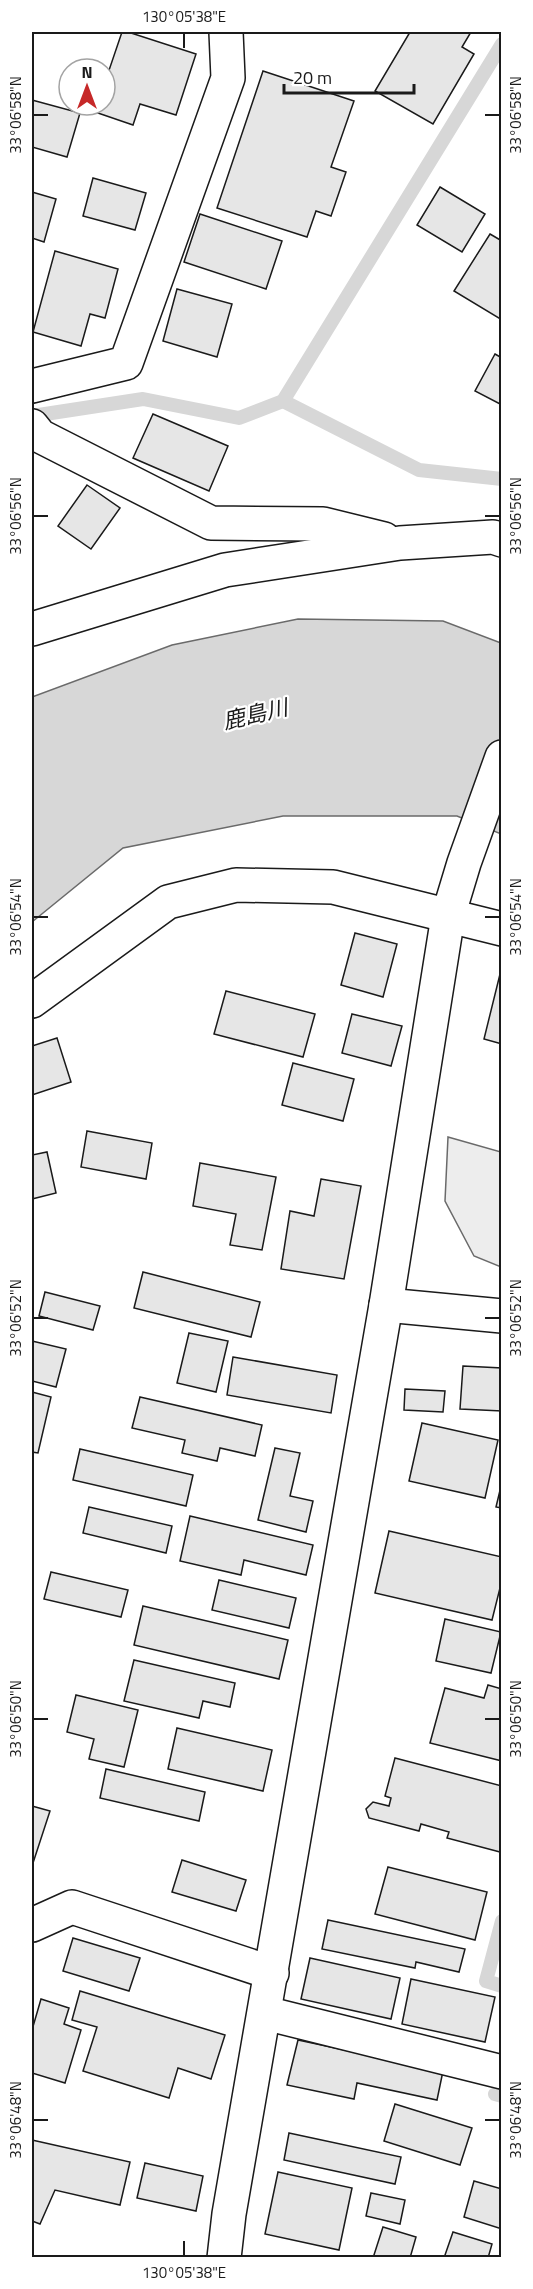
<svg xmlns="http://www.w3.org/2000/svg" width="533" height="2289" viewBox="0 0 533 2289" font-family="'Titillium Web','Noto Sans JP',sans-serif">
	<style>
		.green { fill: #ededed; stroke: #6a6a6a; stroke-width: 1.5 }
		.water { fill: #d7d7d7; stroke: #6a6a6a; stroke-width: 1.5 }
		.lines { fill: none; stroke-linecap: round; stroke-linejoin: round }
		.stream { stroke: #d7d7d7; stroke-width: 14 }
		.building { fill: #e6e6e6; stroke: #1a1a1a; stroke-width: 1.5 }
		.street-casing { stroke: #1a1a1a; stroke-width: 36 }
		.secondary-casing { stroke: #1a1a1a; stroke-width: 36 }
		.street { stroke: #fff; stroke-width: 33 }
		.secondary { stroke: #fff; stroke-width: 33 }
		.ticks { fill: none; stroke: #1a1a1a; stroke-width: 2 }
		.labels { text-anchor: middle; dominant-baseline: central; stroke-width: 4.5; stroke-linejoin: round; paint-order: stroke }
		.water-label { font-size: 22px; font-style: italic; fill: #1a1a1a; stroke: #fff }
		.neatline { fill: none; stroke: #1a1a1a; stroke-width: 2 }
		.ticks-label { font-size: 15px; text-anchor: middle; fill: #1a1a1a }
	</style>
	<rect width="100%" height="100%" fill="#fff"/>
	<path class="green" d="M 448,1137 L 501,1152 L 501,1267 L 474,1256 L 445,1201 Z"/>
	<path class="water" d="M 298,619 L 443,621 L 501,643 L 501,834 L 457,816 L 283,816 L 123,848 L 32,922 L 32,697 L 172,645 Z"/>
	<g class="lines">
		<g class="stream">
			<path d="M 283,401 L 419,470 L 502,479"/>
			<path d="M 32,416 L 143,399 L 239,418 L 283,401 L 502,44"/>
			<path d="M 502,1921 L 486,1981 L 502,1986"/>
			<path d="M 495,2094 L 502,2096"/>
		</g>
	</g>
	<g class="building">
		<path d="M 122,32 L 128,32 L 196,54 L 176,115 L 140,104 L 133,125 L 95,112 L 97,105 L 105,105 L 105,82 Z"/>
		<path d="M 410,32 L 471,32 L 462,47 L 474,54 L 433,124 L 375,91 Z"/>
		<path d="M 263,71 L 354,101 L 331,167 L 346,172 L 331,216 L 316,211 L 307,237 L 217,208 Z"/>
		<path d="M 32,100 L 80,113 L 67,157 L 32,147 Z"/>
		<path d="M 93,178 L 146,193 L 135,230 L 83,216 Z"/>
		<path d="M 440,187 L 485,214 L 462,252 L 417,225 Z"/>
		<path d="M 32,192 L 56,199 L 44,242 L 32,238 Z"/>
		<path d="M 200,214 L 282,241 L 266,289 L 184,262 Z"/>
		<path d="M 490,234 L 502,241 L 502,320 L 454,291 Z"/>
		<path d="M 55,251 L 118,269 L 105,318 L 90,314 L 81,346 L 33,332 Z"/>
		<path d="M 177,289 L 232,304 L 217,357 L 163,341 Z"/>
		<path d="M 495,354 L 502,358 L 502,405 L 475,391 Z"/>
		<path d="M 153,414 L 228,446 L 209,491 L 133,458 Z"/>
		<path d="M 87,485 L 120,508 L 91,549 L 58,526 Z"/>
		<path d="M 355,933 L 397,944 L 383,997 L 341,985 Z"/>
		<path d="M 501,970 L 502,970 L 502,1044 L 484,1039 Z"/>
		<path d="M 226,991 L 315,1014 L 303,1057 L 214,1034 Z"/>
		<path d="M 352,1014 L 402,1026 L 391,1066 L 342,1053 Z"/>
		<path d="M 57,1038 L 71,1082 L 32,1095 L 32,1046 Z"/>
		<path d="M 293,1063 L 354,1079 L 343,1121 L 282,1105 Z"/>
		<path d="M 87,1131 L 152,1143 L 146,1179 L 81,1167 Z"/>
		<path d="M 47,1152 L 56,1193 L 32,1199 L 32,1155 Z"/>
		<path d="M 200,1163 L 276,1177 L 262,1250 L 230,1245 L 236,1214 L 193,1206 Z"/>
		<path d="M 321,1179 L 361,1186 L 344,1279 L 281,1269 L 290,1211 L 314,1216 Z"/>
		<path d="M 143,1272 L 260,1302 L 251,1337 L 134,1308 Z"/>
		<path d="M 45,1292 L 100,1306 L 93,1330 L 39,1316 Z"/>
		<path d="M 189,1333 L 228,1341 L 216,1392 L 177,1383 Z"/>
		<path d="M 32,1341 L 66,1349 L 56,1387 L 32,1381 Z"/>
		<path d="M 233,1357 L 337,1375 L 331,1413 L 227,1395 Z"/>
		<path d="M 463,1366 L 502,1368 L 502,1411 L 460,1409 Z"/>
		<path d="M 405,1389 L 445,1391 L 443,1412 L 404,1410 Z"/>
		<path d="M 32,1392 L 51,1397 L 38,1453 L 32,1452 Z"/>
		<path d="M 140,1397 L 262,1425 L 255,1456 L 220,1448 L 217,1461 L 182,1453 L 185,1440 L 132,1428 Z"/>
		<path d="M 422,1423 L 498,1440 L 485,1498 L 409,1481 Z"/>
		<path d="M 275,1448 L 300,1453 L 290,1496 L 313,1501 L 306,1532 L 258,1520 Z"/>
		<path d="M 80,1449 L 193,1475 L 186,1506 L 73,1480 Z"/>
		<path d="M 502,1482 L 502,1508 L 496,1507 Z"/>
		<path d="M 89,1507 L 172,1526 L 166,1553 L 83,1533 Z"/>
		<path d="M 190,1516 L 313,1545 L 306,1575 L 244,1560 L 241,1575 L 180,1561 Z"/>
		<path d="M 389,1531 L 502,1557 L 502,1580 L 492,1620 L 375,1593 Z"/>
		<path d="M 51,1572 L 128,1590 L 121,1617 L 44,1599 Z"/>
		<path d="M 219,1580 L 296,1598 L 289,1628 L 212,1610 Z"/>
		<path d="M 143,1606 L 288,1640 L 279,1679 L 134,1645 Z"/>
		<path d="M 445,1619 L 501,1632 L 491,1673 L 436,1661 Z"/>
		<path d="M 134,1660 L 235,1683 L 230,1707 L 203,1701 L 199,1718 L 124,1701 Z"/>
		<path d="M 488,1685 L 502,1689 L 502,1761 L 430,1743 L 445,1688 L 484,1698 Z"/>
		<path d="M 76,1695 L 138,1710 L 124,1767 L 89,1759 L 94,1739 L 67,1732 Z"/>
		<path d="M 177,1728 L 272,1750 L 263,1791 L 168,1769 Z"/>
		<path d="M 395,1758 L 502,1786 L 500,1852 L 447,1838 L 449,1832 L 421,1824 L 419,1831 L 369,1818 L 366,1809 L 373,1802 L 389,1806 L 391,1798 L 385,1796 Z"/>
		<path d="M 106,1769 L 205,1792 L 199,1821 L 100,1798 Z"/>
		<path d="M 32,1806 L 50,1811 L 33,1863 L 32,1863 Z"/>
		<path d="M 182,1860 L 246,1880 L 236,1911 L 172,1892 Z"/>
		<path d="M 388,1867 L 487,1892 L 475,1940 L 375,1914 Z"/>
		<path d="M 328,1920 L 465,1949 L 459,1972 L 416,1962 L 415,1968 L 322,1949 Z"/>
		<path d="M 73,1938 L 140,1958 L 129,1991 L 63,1971 Z"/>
		<path d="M 310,1958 L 400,1978 L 391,2019 L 301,1999 Z"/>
		<path d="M 411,1979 L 495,1997 L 485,2042 L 402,2024 Z"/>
		<path d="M 80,1991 L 225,2035 L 211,2079 L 178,2068 L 169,2098 L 83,2071 L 97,2027 L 72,2020 Z"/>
		<path d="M 41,1999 L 69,2008 L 64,2024 L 81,2030 L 65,2083 L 32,2073 L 32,2030 Z"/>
		<path d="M 298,2040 L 443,2071 L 437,2100 L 357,2083 L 354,2099 L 287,2085 Z"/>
		<path d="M 395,2104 L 472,2128 L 460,2165 L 384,2141 Z"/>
		<path d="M 289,2133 L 401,2157 L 395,2184 L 284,2160 Z"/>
		<path d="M 32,2140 L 130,2162 L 120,2205 L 55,2190 L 40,2224 L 32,2221 Z"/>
		<path d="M 145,2163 L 203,2176 L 196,2211 L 137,2198 Z"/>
		<path d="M 278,2172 L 352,2188 L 339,2250 L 265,2234 Z"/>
		<path d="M 474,2181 L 502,2189 L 502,2229 L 464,2217 Z"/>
		<path d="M 371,2193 L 405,2200 L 400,2224 L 366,2216 Z"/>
		<path d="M 383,2227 L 416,2237 L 410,2258 L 373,2258 Z"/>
		<path d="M 453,2232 L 492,2244 L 488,2258 L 444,2258 Z"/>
	</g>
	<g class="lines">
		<g class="street-casing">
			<g id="street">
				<path d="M 32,386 L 126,363 L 228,78 L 226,32"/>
				<path d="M 32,426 L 40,436 L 211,523 L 323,524 L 384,539"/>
				<path d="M 32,629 L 225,570 L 400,543 L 493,537 L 502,540"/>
				<path d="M 32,1001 L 168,902 L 236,885 L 333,887 L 502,929"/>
				<path d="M 32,1925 L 72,1907 L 272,1973"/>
				<path d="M 265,2013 L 502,2072"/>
			</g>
		</g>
		<g class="secondary-casing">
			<g id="secondary">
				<path d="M 386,1305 L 502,1316"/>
				<path d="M 224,2258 L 229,2214 L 386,1305 L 448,916 L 464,863 L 502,757"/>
			</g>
		</g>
		<use href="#street" class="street"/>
		<use href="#secondary" class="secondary"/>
	</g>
	<path class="ticks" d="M 184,33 L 184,48M 33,115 L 48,115M 485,115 L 500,115M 33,516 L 48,516M 485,516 L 500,516M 33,917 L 48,917M 485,917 L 500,917M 33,1318 L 48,1318M 485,1318 L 500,1318M 33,1719 L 48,1719M 485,1719 L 500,1719M 33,2120 L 48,2120M 485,2120 L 500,2120M 184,2241 L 184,2256"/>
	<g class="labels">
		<g class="water-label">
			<text transform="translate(255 714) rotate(-13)">鹿島川</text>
		</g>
	</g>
	<rect width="533" height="2289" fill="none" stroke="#ffffff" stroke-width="66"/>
	<g transform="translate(87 87)"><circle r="28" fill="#ffffff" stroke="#a3a3a3" stroke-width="1.5"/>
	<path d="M0-4.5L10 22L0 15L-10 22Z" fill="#c62828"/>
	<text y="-9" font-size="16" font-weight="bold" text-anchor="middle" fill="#1a1a1a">N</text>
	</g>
	<path d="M284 84v9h130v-9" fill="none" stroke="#1a1a1a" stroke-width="3"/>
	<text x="293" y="84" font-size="18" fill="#1a1a1a" stroke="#ffffff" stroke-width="4.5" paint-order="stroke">20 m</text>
	<rect x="33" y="33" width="467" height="2223" class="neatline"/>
	<g class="ticks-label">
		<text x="184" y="22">130°05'38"E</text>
		<text transform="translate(16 115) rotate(-90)" y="5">33°06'58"N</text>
		<text transform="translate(516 115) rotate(-90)" y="5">33°06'58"N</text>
		<text transform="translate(16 516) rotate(-90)" y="5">33°06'56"N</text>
		<text transform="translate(516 516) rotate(-90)" y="5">33°06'56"N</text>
		<text transform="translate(16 917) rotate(-90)" y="5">33°06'54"N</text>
		<text transform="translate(516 917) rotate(-90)" y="5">33°06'54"N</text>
		<text transform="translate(16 1318) rotate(-90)" y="5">33°06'52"N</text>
		<text transform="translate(516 1318) rotate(-90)" y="5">33°06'52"N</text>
		<text transform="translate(16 1719) rotate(-90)" y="5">33°06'50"N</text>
		<text transform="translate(516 1719) rotate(-90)" y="5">33°06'50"N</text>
		<text transform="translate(16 2120) rotate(-90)" y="5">33°06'48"N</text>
		<text transform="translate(516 2120) rotate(-90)" y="5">33°06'48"N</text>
		<text x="184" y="2278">130°05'38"E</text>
	</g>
</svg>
